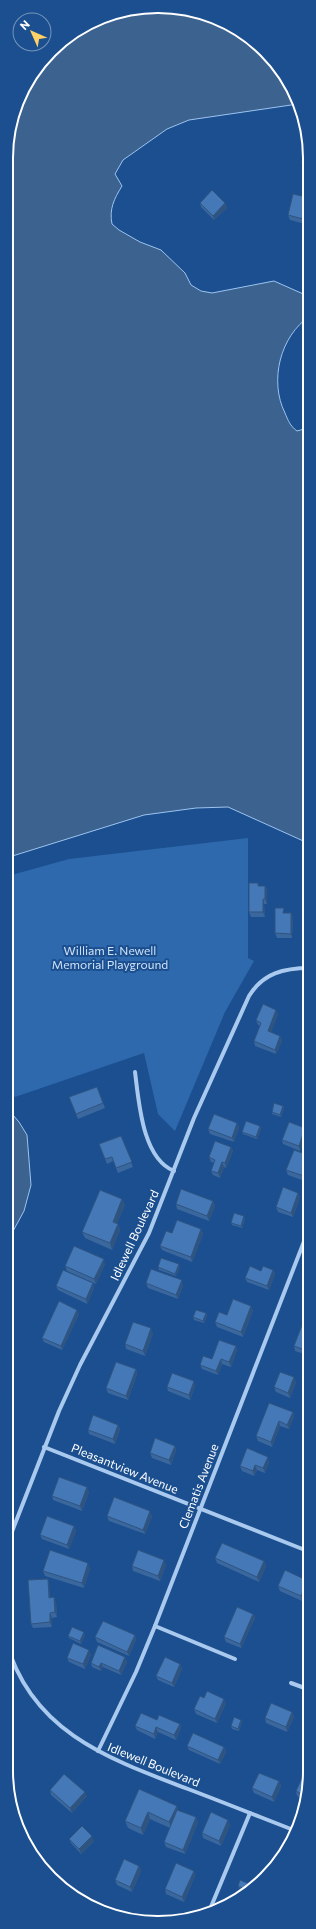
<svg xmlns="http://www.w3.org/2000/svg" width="316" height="1929" viewBox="0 0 316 1929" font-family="Commissioner,sans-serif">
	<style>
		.green { fill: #2e69ad }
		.water { fill: #3c6290; stroke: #9cc4f0 }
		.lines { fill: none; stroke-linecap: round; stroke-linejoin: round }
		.minor { stroke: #a9c9ee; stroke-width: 4 }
		.wall { fill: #3a679d }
		.shaded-wall { fill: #305480 }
		.building { fill: #4478b7; stroke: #305480 }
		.labels { text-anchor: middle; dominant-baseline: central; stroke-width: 4; stroke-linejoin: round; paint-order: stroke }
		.park-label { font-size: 12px; fill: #cfe3fa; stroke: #1b4f8f }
		.street-label { font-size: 12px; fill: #fff; stroke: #1b4f8f }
		.rim { fill: none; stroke: #fff; stroke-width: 2 }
	</style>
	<rect width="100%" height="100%" fill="#1b4f8f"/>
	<path class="green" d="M 248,838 L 248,958 L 254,961 L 225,1012 L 175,1131 L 158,1114 L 144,1053 L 15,1097 L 6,1090 L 6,880 L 15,874 L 69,859 Z"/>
	<g class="water">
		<path d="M 168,6 L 225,22 L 266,51 L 294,91 L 298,104 L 189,120 L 167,129 L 123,160 L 115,174 L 122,186 C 114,199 109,209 112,224 L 119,230 L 140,242 L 161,250 L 185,273 L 191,285 L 201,291 L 212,293 L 274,281 L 310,297 L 310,316 C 280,336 269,381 285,413 C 288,420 290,426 297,431 L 304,429 L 310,423 L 310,844 L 228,807 L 196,808 L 144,815 L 6,858 L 6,148 L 22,91 L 58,44 L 109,14 Z"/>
		<path d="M 310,349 L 310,402 C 304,382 297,369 310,349 Z"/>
		<path d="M 6,1107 L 19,1122 L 27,1135 L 31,1185 L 24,1211 L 6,1244 Z"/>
	</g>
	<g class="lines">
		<g class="minor">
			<path d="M 135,1072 C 139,1102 142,1158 174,1171"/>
			<path d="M 44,1447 L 310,1552"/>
			<path d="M 6,1547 L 59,1411 L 80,1365 L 149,1233 L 194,1118 L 249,996 C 263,973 284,968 310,968"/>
			<path d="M 155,1626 L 235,1659"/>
			<path d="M 6,1641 C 31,1732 109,1759 188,1789 C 225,1803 260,1817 296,1831"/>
			<path d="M 291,1683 L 310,1690"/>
			<path d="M 98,1751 L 136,1672 L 155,1626 L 310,1226"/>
			<path d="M 208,1914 L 250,1813"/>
		</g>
	</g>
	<g class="wall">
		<path d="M 309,153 L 310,172 L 302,164 L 301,162 Z"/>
		<path d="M 310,198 L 309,225 L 290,220 L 288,215 Z"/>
		<path d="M 200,203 L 225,203 L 227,208 L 214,220 L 201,207 Z"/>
		<path d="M 258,883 L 259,886 L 265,886 L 267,890 L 267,904 L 264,904 L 265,917 L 251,917 L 249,912 Z"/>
		<path d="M 310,896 L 310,918 L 308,918 L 306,914 Z"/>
		<path d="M 291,913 L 293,917 L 292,938 L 277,938 L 275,933 Z"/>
		<path d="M 278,1014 L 271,1032 L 280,1036 L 282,1041 L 276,1054 L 255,1046 L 254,1041 L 260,1026 L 258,1025 L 256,1020 Z"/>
		<path d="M 97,1087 L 105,1108 L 78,1119 L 69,1097 Z"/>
		<path d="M 283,1106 L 284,1108 L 281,1117 L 272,1114 L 272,1112 Z"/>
		<path d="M 237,1123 L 239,1128 L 234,1142 L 210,1134 L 208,1129 Z"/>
		<path d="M 260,1126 L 261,1129 L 257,1139 L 243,1134 L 242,1132 Z"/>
		<path d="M 305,1128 L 307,1133 L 300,1151 L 283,1144 L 282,1140 Z"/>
		<path d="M 121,1136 L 133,1167 L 118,1173 L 113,1161 L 107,1164 L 99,1144 Z"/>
		<path d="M 231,1147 L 233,1151 L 226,1168 L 224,1167 L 220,1178 L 213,1175 L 211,1171 L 214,1163 L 211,1162 L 209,1157 Z"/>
		<path d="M 310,1156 L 310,1183 L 288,1175 L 286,1170 Z"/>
		<path d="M 300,1197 L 293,1217 L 278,1212 L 276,1207 Z"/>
		<path d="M 213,1201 L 215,1206 L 209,1221 L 177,1209 L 176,1204 Z"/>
		<path d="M 125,1205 L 117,1223 L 118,1224 L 120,1230 L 112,1250 L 85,1238 L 82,1232 Z"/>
		<path d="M 245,1219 L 242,1228 L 232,1225 L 231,1223 Z"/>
		<path d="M 201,1229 L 203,1234 L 192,1262 L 162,1250 L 160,1246 L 172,1233 Z"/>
		<path d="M 105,1264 L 96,1284 L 67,1271 L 65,1266 Z"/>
		<path d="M 158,1267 L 180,1267 L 176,1276 L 159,1270 Z"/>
		<path d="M 273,1270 L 275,1274 L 269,1290 L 247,1282 L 245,1278 Z"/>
		<path d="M 93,1283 L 94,1288 L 87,1304 L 58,1290 L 56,1286 Z"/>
		<path d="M 146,1283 L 183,1285 L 178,1299 L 148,1288 Z"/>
		<path d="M 253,1310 L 243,1337 L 217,1327 L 215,1322 L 227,1315 Z"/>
		<path d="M 206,1313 L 207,1316 L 204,1323 L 194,1320 L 193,1317 Z"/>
		<path d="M 310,1313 L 310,1356 L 295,1351 L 294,1346 Z"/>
		<path d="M 79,1314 L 62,1350 L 44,1342 L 42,1338 Z"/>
		<path d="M 153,1333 L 145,1356 L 126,1349 L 125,1344 Z"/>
		<path d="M 236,1346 L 237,1350 L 231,1367 L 222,1364 L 218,1375 L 202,1369 L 200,1365 L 212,1359 Z"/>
		<path d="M 136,1369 L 137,1374 L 128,1400 L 108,1393 L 106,1388 Z"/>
		<path d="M 296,1382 L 290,1398 L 276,1392 L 274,1387 Z"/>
		<path d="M 195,1386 L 190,1400 L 168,1391 L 167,1387 Z"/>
		<path d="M 293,1412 L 294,1416 L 289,1429 L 280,1426 L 272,1447 L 258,1441 L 256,1436 Z"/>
		<path d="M 118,1425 L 120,1429 L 115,1444 L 89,1434 L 88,1430 Z"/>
		<path d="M 175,1446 L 176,1450 L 171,1465 L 152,1458 L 150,1453 Z"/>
		<path d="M 269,1461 L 265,1473 L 257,1470 L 254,1476 L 242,1471 L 240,1466 Z"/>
		<path d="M 89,1492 L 82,1511 L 53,1500 L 52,1496 Z"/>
		<path d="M 107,1516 L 152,1516 L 145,1534 L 109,1521 Z"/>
		<path d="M 74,1526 L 76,1531 L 69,1549 L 42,1539 L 40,1535 Z"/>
		<path d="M 215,1558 L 264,1561 L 266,1566 L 259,1582 L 217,1563 Z"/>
		<path d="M 166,1565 L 160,1581 L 133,1571 L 132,1566 Z"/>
		<path d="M 90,1568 L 84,1588 L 45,1576 L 43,1571 Z"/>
		<path d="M 308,1581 L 309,1585 L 302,1601 L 280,1591 L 278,1586 Z"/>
		<path d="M 49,1584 L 50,1597 L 56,1602 L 57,1617 L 52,1618 L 52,1627 L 33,1628 L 31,1624 Z"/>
		<path d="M 253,1614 L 255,1618 L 241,1648 L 226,1642 L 224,1637 Z"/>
		<path d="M 85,1635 L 81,1644 L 69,1638 L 68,1636 Z"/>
		<path d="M 135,1635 L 136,1640 L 129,1656 L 97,1642 L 95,1637 Z"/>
		<path d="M 91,1654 L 85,1669 L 69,1662 L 67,1658 Z"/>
		<path d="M 125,1657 L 127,1662 L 121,1675 L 103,1667 L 101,1671 L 92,1667 L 91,1663 Z"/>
		<path d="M 180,1664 L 182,1669 L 174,1687 L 158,1680 L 156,1676 Z"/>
		<path d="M 204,1698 L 226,1703 L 217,1723 L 196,1714 L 194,1709 Z"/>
		<path d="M 292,1712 L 294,1717 L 287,1732 L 266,1723 L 265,1718 Z"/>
		<path d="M 157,1720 L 180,1724 L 181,1728 L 176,1740 L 158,1732 L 155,1739 L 137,1730 L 135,1726 Z"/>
		<path d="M 241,1720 L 242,1722 L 239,1731 L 232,1729 L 231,1726 Z"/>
		<path d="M 187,1746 L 224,1747 L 226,1752 L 220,1764 L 189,1750 Z"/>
		<path d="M 279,1781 L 281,1786 L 274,1802 L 254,1793 L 252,1788 Z"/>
		<path d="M 310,1781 L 305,1799 L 297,1796 L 296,1791 Z"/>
		<path d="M 139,1789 L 179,1811 L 198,1822 L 185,1854 L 166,1847 L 164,1842 L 170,1828 L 150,1819 L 143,1835 L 128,1828 L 125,1821 Z"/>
		<path d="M 50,1790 L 87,1796 L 72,1813 L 51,1795 Z"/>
		<path d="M 230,1825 L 221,1846 L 203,1838 L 202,1833 Z"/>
		<path d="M 69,1839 L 94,1841 L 81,1854 L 71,1843 Z"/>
		<path d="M 139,1866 L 141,1871 L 132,1892 L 117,1885 L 115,1880 Z"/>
		<path d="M 194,1871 L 195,1876 L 184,1902 L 166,1894 L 165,1889 Z"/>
		<path d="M 252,1885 L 253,1887 L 253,1889 L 247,1892 L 239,1888 L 238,1886 Z"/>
	</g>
	<g class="shaded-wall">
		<path d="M 225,203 L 227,208 L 214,220 L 213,216 Z"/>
		<path d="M 310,211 L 310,223 L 309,225 L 307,220 Z"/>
		<path d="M 265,886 L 267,890 L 267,904 L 265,899 Z"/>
		<path d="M 263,899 L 264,904 L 265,917 L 263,912 Z"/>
		<path d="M 291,913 L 293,917 L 292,938 L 291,934 Z"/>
		<path d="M 276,1010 L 278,1014 L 270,1036 L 268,1031 Z"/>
		<path d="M 280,1036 L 282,1041 L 276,1054 L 275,1050 Z"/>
		<path d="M 283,1106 L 284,1108 L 281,1117 L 280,1115 Z"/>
		<path d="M 237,1123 L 239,1128 L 234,1142 L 232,1138 Z"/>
		<path d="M 260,1126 L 261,1129 L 257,1139 L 256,1137 Z"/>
		<path d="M 305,1128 L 307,1133 L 300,1151 L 299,1146 Z"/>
		<path d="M 231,1147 L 233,1151 L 226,1168 L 225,1163 Z"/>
		<path d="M 222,1162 L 224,1167 L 220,1178 L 218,1173 Z"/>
		<path d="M 298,1193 L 300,1197 L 293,1217 L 291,1213 Z"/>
		<path d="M 122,1199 L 125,1205 L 115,1228 L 113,1222 Z"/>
		<path d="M 213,1201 L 215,1206 L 209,1221 L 207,1216 Z"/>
		<path d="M 244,1216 L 245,1219 L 242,1228 L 241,1226 Z"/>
		<path d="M 118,1224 L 120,1230 L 112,1250 L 110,1243 Z"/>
		<path d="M 201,1229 L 203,1234 L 192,1262 L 191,1257 Z"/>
		<path d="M 104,1259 L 105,1264 L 96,1284 L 94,1279 Z"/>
		<path d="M 179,1264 L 180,1267 L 176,1276 L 175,1274 Z"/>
		<path d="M 273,1270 L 275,1274 L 269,1290 L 267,1286 Z"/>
		<path d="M 182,1280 L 183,1285 L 178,1299 L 176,1295 Z"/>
		<path d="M 93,1283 L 94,1288 L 87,1304 L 86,1299 Z"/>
		<path d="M 251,1306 L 253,1310 L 243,1337 L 241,1332 Z"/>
		<path d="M 77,1310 L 79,1314 L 62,1350 L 61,1346 Z"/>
		<path d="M 206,1313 L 207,1316 L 204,1323 L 203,1321 Z"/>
		<path d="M 151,1328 L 153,1333 L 145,1356 L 143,1351 Z"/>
		<path d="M 9,1344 L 11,1348 L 8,1357 L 6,1351 Z"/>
		<path d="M 236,1346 L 237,1350 L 231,1367 L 229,1362 Z"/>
		<path d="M 13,1355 L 15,1360 L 8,1375 L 6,1370 Z"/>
		<path d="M 221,1359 L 222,1364 L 218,1375 L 216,1371 Z"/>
		<path d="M 136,1369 L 137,1374 L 128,1400 L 126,1396 Z"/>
		<path d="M 294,1377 L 296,1382 L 290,1398 L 288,1393 Z"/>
		<path d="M 194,1381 L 195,1386 L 190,1400 L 189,1395 Z"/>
		<path d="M 13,1395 L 15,1400 L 8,1416 L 6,1411 Z"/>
		<path d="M 293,1412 L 294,1416 L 289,1429 L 287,1425 Z"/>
		<path d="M 279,1421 L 280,1426 L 272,1447 L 271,1442 Z"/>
		<path d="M 118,1425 L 120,1429 L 115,1444 L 113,1439 Z"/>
		<path d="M 175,1446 L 176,1450 L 171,1465 L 169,1460 Z"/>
		<path d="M 9,1453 L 10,1458 L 6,1467 L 6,1459 Z"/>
		<path d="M 268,1457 L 269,1461 L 265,1473 L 263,1468 Z"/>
		<path d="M 255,1465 L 257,1470 L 254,1476 L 253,1471 Z"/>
		<path d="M 87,1487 L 89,1492 L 82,1511 L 80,1506 Z"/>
		<path d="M 150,1511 L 152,1516 L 145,1534 L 143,1530 Z"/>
		<path d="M 74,1526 L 76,1531 L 69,1549 L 67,1545 Z"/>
		<path d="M 164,1560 L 166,1565 L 160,1581 L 158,1576 Z"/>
		<path d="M 264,1561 L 266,1566 L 259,1582 L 257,1577 Z"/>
		<path d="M 88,1563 L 90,1568 L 84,1588 L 82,1583 Z"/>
		<path d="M 48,1579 L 49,1584 L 50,1602 L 49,1598 Z"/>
		<path d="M 308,1581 L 309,1585 L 302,1601 L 301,1596 Z"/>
		<path d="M 54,1597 L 56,1602 L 57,1617 L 55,1612 Z"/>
		<path d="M 50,1613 L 52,1618 L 52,1627 L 50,1622 Z"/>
		<path d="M 253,1614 L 255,1618 L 241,1648 L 240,1644 Z"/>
		<path d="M 84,1632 L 85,1635 L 81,1644 L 80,1641 Z"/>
		<path d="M 135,1635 L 136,1640 L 129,1656 L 127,1652 Z"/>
		<path d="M 89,1650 L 91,1654 L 85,1669 L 83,1664 Z"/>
		<path d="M 125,1657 L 127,1662 L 121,1675 L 119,1671 Z"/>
		<path d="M 101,1663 L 103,1667 L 101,1671 L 99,1667 Z"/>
		<path d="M 180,1664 L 182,1669 L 174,1687 L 172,1683 Z"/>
		<path d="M 224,1699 L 226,1703 L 217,1723 L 215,1719 Z"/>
		<path d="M 292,1712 L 294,1717 L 287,1732 L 286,1727 Z"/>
		<path d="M 241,1720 L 242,1722 L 239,1731 L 238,1729 Z"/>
		<path d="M 180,1724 L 181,1728 L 176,1740 L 174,1735 Z"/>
		<path d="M 156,1727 L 158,1732 L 155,1739 L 154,1734 Z"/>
		<path d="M 224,1747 L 226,1752 L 220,1764 L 218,1760 Z"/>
		<path d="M 279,1781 L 281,1786 L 274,1802 L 272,1797 Z"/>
		<path d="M 85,1792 L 87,1796 L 72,1813 L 70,1808 Z"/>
		<path d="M 177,1806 L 179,1812 L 172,1829 L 169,1822 Z"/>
		<path d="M 148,1812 L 150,1819 L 143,1835 L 141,1828 Z"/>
		<path d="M 196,1817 L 198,1822 L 185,1854 L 183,1850 Z"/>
		<path d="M 228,1820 L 230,1825 L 221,1846 L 219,1841 Z"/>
		<path d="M 92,1836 L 94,1841 L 81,1854 L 79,1849 Z"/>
		<path d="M 139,1866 L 141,1871 L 132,1892 L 130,1887 Z"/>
		<path d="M 194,1871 L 195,1876 L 184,1902 L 182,1897 Z"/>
	</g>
	<g class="building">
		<path d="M 309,153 L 310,154 L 310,168 L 309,169 L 301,162 Z"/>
		<path d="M 212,190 L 225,203 L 213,216 L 200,203 Z"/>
		<path d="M 293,194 L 310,198 L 310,211 L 307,220 L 288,215 Z"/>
		<path d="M 249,883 L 258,883 L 258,886 L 265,886 L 265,899 L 263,899 L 263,912 L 249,912 Z"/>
		<path d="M 305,896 L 310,896 L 310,914 L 306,914 Z"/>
		<path d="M 275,908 L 284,908 L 283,913 L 291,913 L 291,934 L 275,933 Z"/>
		<path d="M 263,1004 L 276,1010 L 268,1031 L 280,1036 L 275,1050 L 254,1041 L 261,1023 L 256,1020 Z"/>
		<path d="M 97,1087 L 103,1103 L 76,1114 L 69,1097 Z"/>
		<path d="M 274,1103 L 283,1106 L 280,1115 L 272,1112 Z"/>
		<path d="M 214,1114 L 237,1123 L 232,1138 L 208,1129 Z"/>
		<path d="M 246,1121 L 260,1126 L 256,1137 L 242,1132 Z"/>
		<path d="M 289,1122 L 305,1128 L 299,1146 L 282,1140 Z"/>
		<path d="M 121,1136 L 132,1162 L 116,1168 L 112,1157 L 105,1159 L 99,1144 Z"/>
		<path d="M 215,1141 L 231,1147 L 225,1163 L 222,1162 L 218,1173 L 211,1171 L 215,1160 L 209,1157 Z"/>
		<path d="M 294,1150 L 310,1156 L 310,1178 L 286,1170 Z"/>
		<path d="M 283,1187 L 298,1193 L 291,1213 L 276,1207 Z"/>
		<path d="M 181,1189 L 213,1201 L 207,1216 L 176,1204 Z"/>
		<path d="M 100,1190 L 122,1199 L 113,1222 L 118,1224 L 110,1243 L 82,1232 Z"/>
		<path d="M 234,1213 L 244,1216 L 241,1226 L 231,1223 Z"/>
		<path d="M 177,1220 L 201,1229 L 191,1257 L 160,1246 L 166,1231 L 172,1233 Z"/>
		<path d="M 74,1246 L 104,1259 L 94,1279 L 65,1266 Z"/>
		<path d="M 161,1258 L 179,1264 L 175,1274 L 158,1267 Z"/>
		<path d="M 250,1266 L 261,1271 L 263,1266 L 273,1270 L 267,1286 L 245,1278 Z"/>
		<path d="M 151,1269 L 182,1280 L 176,1295 L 146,1283 Z"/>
		<path d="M 63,1270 L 93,1283 L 86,1299 L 56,1286 Z"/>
		<path d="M 233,1299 L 251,1306 L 241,1332 L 215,1322 L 219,1312 L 227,1315 Z"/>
		<path d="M 59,1301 L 77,1310 L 61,1346 L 42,1338 Z"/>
		<path d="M 196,1310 L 206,1313 L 203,1321 L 193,1317 Z"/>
		<path d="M 307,1312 L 310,1313 L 310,1352 L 294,1346 Z"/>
		<path d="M 133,1322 L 151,1328 L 143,1351 L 125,1344 Z"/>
		<path d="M 219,1340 L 236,1346 L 229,1362 L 221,1359 L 216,1371 L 200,1365 L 203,1356 L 212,1359 Z"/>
		<path d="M 6,1342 L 9,1344 L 6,1351 Z"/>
		<path d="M 6,1352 L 13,1355 L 6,1370 Z"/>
		<path d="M 116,1362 L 136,1369 L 126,1396 L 106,1388 Z"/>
		<path d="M 280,1372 L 294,1377 L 288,1393 L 274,1387 Z"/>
		<path d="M 172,1373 L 194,1381 L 189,1395 L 167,1387 Z"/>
		<path d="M 6,1392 L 13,1395 L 6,1411 Z"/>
		<path d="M 269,1403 L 293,1412 L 287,1425 L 279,1421 L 271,1442 L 256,1436 Z"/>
		<path d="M 93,1415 L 118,1425 L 113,1439 L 88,1430 Z"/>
		<path d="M 155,1438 L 175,1446 L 169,1460 L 150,1453 Z"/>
		<path d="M 247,1448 L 268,1457 L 263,1468 L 255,1465 L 253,1471 L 240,1466 Z"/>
		<path d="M 6,1452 L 9,1453 L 6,1459 Z"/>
		<path d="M 59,1477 L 87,1487 L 80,1506 L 52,1496 Z"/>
		<path d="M 114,1497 L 150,1511 L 143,1530 L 107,1516 Z"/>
		<path d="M 47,1516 L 74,1526 L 67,1545 L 40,1535 Z"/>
		<path d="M 222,1543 L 264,1561 L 257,1577 L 215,1558 Z"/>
		<path d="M 50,1550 L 88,1563 L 82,1583 L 43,1571 Z"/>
		<path d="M 138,1550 L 164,1560 L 158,1576 L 132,1566 Z"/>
		<path d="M 285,1570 L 308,1581 L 301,1596 L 278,1586 Z"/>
		<path d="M 48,1579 L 49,1598 L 54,1597 L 55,1612 L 50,1613 L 50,1622 L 31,1624 L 28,1580 Z"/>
		<path d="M 237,1607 L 253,1614 L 240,1644 L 224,1637 Z"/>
		<path d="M 103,1621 L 135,1635 L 127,1652 L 95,1637 Z"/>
		<path d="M 72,1627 L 84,1632 L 80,1641 L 68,1636 Z"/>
		<path d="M 73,1643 L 89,1650 L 83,1664 L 67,1658 Z"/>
		<path d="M 98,1645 L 125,1657 L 119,1671 L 101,1663 L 99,1667 L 91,1663 Z"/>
		<path d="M 165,1657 L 180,1664 L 172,1683 L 156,1676 Z"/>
		<path d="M 207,1691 L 224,1699 L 215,1719 L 194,1709 L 200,1696 L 204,1698 Z"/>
		<path d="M 271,1703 L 292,1712 L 286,1727 L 265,1718 Z"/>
		<path d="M 141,1713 L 157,1720 L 159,1715 L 180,1724 L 174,1735 L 156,1727 L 154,1734 L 135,1726 Z"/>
		<path d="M 234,1717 L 241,1720 L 238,1729 L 231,1726 Z"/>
		<path d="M 193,1733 L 224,1747 L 218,1760 L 187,1746 Z"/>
		<path d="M 259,1773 L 279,1781 L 272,1797 L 252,1788 Z"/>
		<path d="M 64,1774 L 85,1792 L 70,1808 L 50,1790 Z"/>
		<path d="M 302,1778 L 310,1781 L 306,1796 L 296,1791 Z"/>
		<path d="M 139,1789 L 177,1806 L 169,1822 L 148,1812 L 141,1828 L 125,1821 Z"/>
		<path d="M 177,1810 L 196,1817 L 183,1850 L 164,1842 Z"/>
		<path d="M 211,1812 L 228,1820 L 219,1841 L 202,1833 Z"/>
		<path d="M 82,1826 L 92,1836 L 79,1849 L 69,1839 Z"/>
		<path d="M 124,1859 L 139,1866 L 130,1887 L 115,1880 Z"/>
		<path d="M 176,1863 L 194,1871 L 182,1897 L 165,1889 Z"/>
		<path d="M 240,1880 L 252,1885 L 250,1890 L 249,1891 L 238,1886 Z"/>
	</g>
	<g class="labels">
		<g class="park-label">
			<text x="110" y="950">William E. Newell<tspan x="110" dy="14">Memorial Playground</tspan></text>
		</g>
		<g class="street-label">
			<text transform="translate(134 1235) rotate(-65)">Idlewell Boulevard</text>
			<text transform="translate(125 1468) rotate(22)">Pleasantview Avenue</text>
			<text transform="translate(198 1486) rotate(-69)">Clematis Avenue</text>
			<text transform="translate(154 1764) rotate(22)">Idlewell Boulevard</text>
		</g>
	</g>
	<path d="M0 0H316V1929H0ZM158 13H158A145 145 0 0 1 303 158V1771A145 145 0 0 1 158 1916H158A145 145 0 0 1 13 1771V158A145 145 0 0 1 158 13Z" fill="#1b4f8f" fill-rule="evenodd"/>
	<path class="rim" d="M158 13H158A145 145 0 0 1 303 158V1771A145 145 0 0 1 158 1916H158A145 145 0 0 1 13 1771V158A145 145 0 0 1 158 13Z"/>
	<g transform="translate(32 32) rotate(315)"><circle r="19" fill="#1b4f8f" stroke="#7695bc"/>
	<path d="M0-3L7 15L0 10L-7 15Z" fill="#ffd166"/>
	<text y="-6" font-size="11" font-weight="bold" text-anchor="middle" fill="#ffffff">N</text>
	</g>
</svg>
